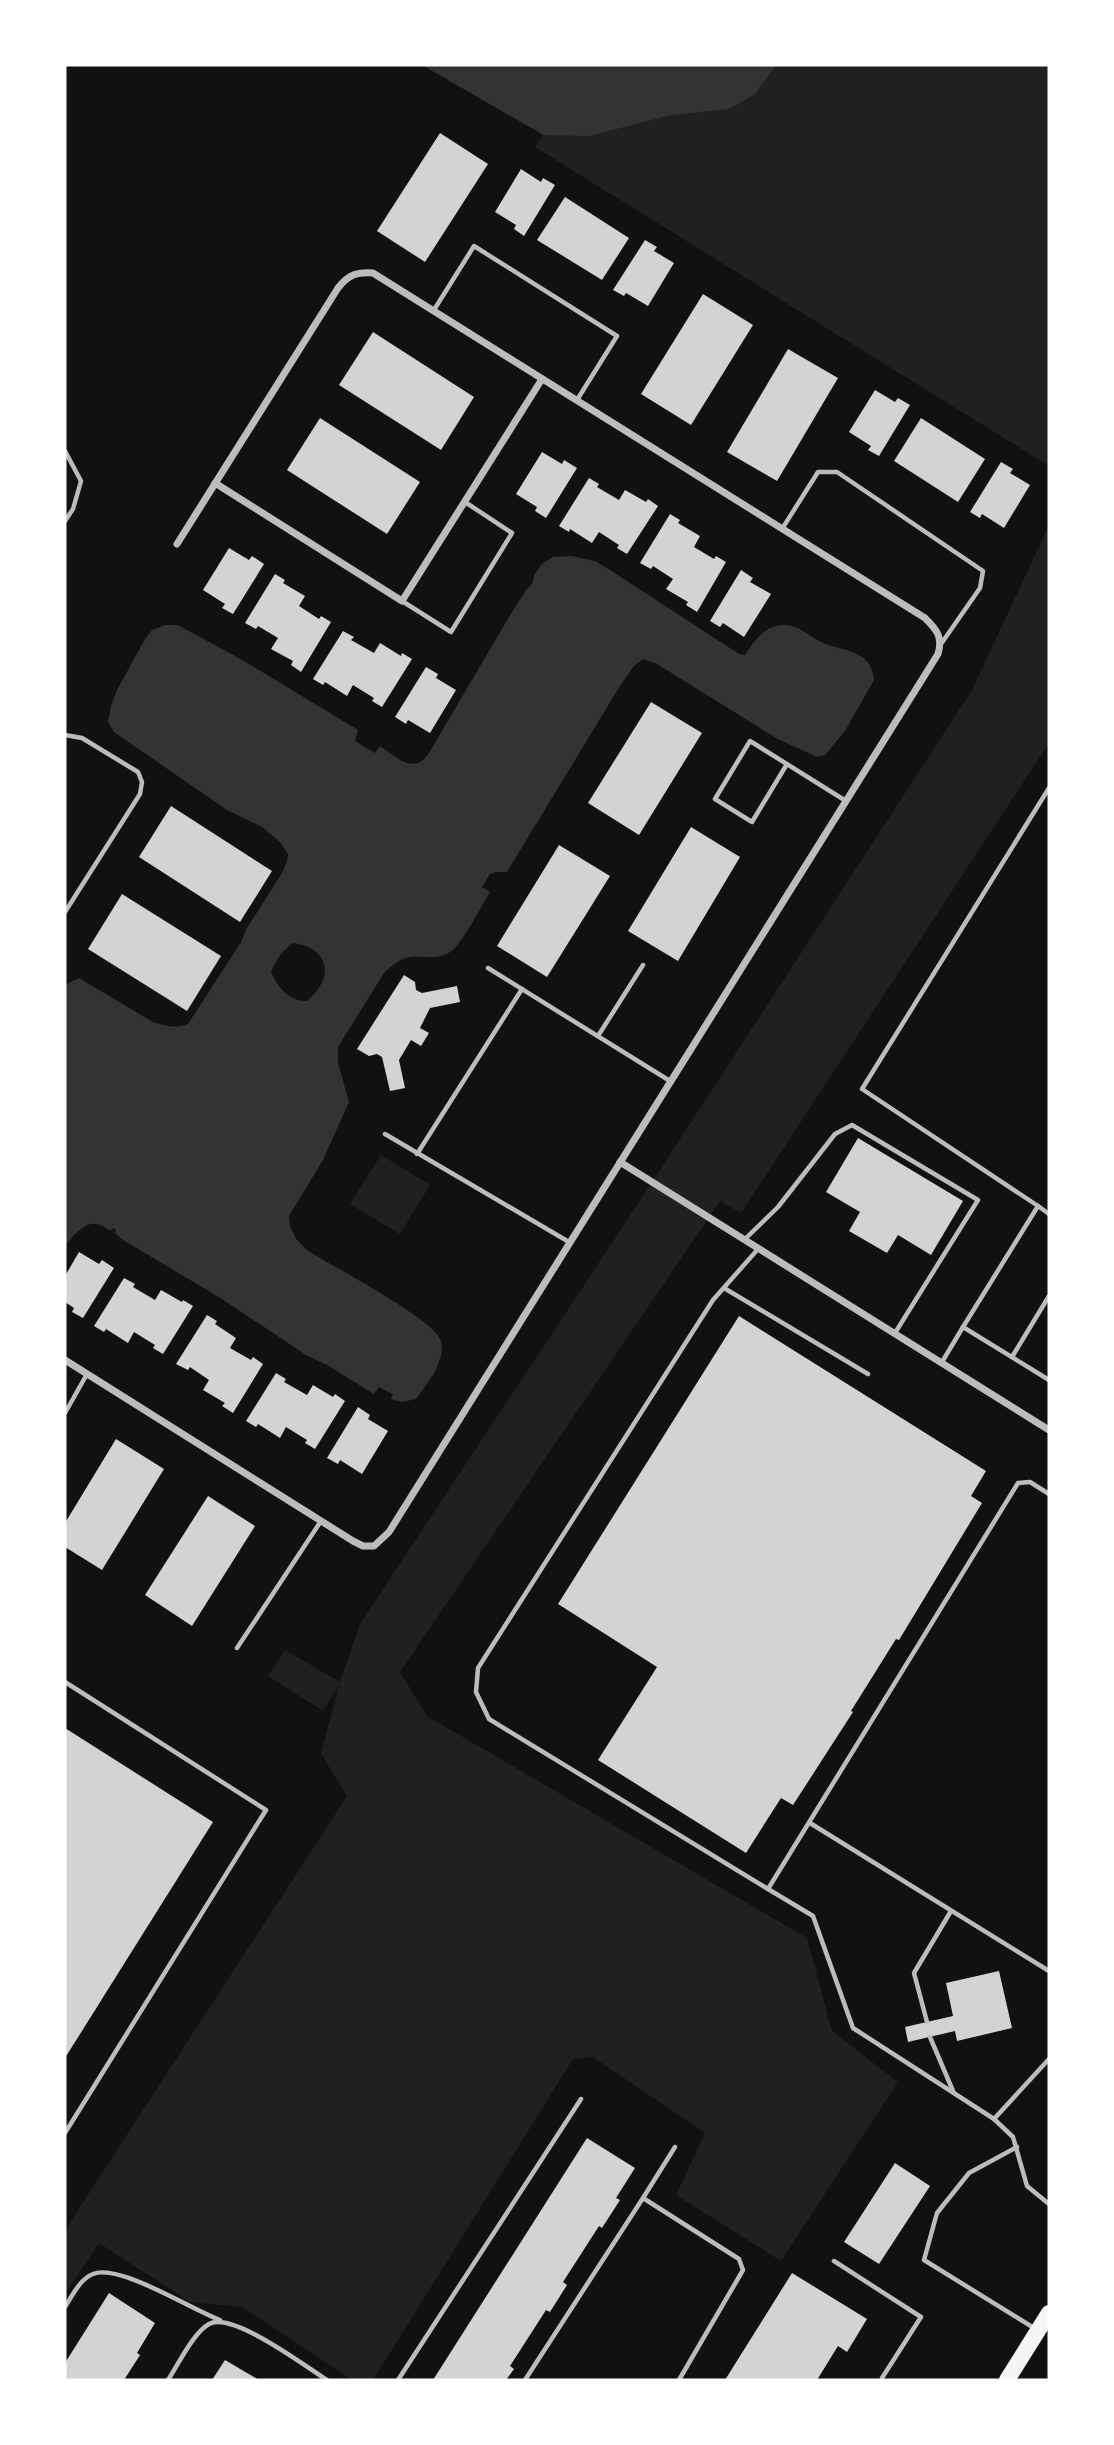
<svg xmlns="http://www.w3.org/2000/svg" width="1114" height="2445" viewBox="0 0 1114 2445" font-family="Jost,sans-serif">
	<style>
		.green { fill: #202020 }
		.water { fill: #333; fill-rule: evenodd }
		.building { fill: #d3d3d3 }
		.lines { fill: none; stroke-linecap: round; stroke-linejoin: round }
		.service { stroke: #bcbcbc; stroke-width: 4.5 }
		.minor { stroke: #bcbcbc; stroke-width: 7 }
		.primary { stroke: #f5f5f5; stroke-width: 16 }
	</style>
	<rect width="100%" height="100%" fill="#111"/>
	<g class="green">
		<path d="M 422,65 L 1049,65 L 1049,466 L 535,147 L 543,135 Z"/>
		<path d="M 1049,525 L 1049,743 L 741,1213 L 720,1201 L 400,1672 L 427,1716 L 807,1938 L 832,2031 L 898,2082 L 781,2261 L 676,2195 L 705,2133 L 593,2057 L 573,2059 L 373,2380 L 352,2380 L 242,2307 L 190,2302 L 99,2243 L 65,2294 L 65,2230 L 347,1796 L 321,1754 L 339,1685 L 323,1711 L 268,1676 L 285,1650 L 340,1682 L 360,1624 L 639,1202 L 972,690 Z"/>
		<path d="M 381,1155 L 430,1185 L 400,1234 L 350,1204 Z"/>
	</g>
	<g class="water">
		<path d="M 422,65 L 776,65 L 755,94 L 729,109 L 671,115 L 589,136 L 544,135 Z"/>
		<path d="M 572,556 L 595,561 L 610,570 L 739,654 L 745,655 C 753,643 761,630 776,626 C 795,621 806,634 821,642 C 843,652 872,649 874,680 L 845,731 L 825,755 L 817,757 L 776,738 L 657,664 L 643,659 L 634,666 L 620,686 L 507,872 L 495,872 L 490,874 L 482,887 L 490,892 C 482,905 461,946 450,952 C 425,967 415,942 384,973 L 338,1047 L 338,1063 L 349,1102 L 323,1160 L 289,1216 L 290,1227 L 297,1240 L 307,1250 C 331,1266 435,1319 441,1341 C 446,1362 427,1384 416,1399 L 402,1402 L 391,1399 L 393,1394 L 379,1387 L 374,1394 L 327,1365 L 306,1355 L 222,1299 L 123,1240 L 115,1233 L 116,1230 L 113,1228 L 111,1231 C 107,1229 104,1226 100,1225 C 86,1219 73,1236 65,1246 L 65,985 L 79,978 L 153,1022 C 166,1026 175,1029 188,1024 L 241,942 L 247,928 L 282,873 L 287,862 L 288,854 L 280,842 L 262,827 L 227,810 L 114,732 L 108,722 L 111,706 L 117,690 L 145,639 L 152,630 L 165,625 L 178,625 L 244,661 L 358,730 L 355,741 L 375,753 L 380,746 C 396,757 414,776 429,753 L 509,617 L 526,590 L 533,583 L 534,575 L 542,564 L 553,557 ZM 292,943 C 330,947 335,978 307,1001 C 290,1002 276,986 271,971 L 280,955 Z"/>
	</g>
	<g class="building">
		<path d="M 440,133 L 488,164 L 425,262 L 377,231 Z"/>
		<path d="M 521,169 L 541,182 L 543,178 L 555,185 L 524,236 L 514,229 L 516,225 L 495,212 Z"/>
		<path d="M 565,197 L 629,238 L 602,280 L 537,240 Z"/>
		<path d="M 645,240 L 657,247 L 654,251 L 674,263 L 648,306 L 626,293 L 624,296 L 613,290 Z"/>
		<path d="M 703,294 L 753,325 L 691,425 L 641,394 Z"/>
		<path d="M 373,332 L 474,397 L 441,450 L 339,385 Z"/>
		<path d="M 788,349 L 838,378 L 777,481 L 727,452 Z"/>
		<path d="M 875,390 L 895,402 L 898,398 L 910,405 L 879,456 L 868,450 L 871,446 L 849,432 Z"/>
		<path d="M 320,418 L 420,482 L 387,534 L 287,470 Z"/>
		<path d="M 921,418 L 985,459 L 958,502 L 894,461 Z"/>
		<path d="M 542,452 L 562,464 L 564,460 L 577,468 L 546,518 L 535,511 L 537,507 L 516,494 Z"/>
		<path d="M 1001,462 L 1013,469 L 1010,473 L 1030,485 L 1004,528 L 982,514 L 980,518 L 970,512 Z"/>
		<path d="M 589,478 L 599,484 L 597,487 L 619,500 L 625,490 L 646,502 L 648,499 L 658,506 L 627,554 L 617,548 L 619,545 L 599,532 L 592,543 L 570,529 L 569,532 L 559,526 Z"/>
		<path d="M 670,514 L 680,520 L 678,523 L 700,536 L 694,547 L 714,559 L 716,556 L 726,562 L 697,612 L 686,605 L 688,602 L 666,589 L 673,579 L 653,566 L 651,569 L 640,563 Z"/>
		<path d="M 229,548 L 249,560 L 252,556 L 264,564 L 233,614 L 222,608 L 225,604 L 203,590 Z"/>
		<path d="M 741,570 L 753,578 L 750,582 L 771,594 L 744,637 L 723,623 L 720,627 L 710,621 Z"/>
		<path d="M 275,574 L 285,580 L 283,583 L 305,596 L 299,606 L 319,619 L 321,616 L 331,622 L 301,672 L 291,665 L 293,661 L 271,649 L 278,638 L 258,626 L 256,629 L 245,623 Z"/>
		<path d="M 343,631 L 354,637 L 351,640 L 374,653 L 380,643 L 401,656 L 402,653 L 412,659 L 382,707 L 372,701 L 374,698 L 353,685 L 347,696 L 325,682 L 323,685 L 313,679 Z"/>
		<path d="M 426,667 L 438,674 L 436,678 L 456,690 L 430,733 L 408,720 L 406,724 L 395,717 Z"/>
		<path d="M 651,702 L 702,733 L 639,835 L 588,803 Z"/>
		<path d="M 171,806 L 272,871 L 240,922 L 139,857 Z"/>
		<path d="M 691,827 L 740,857 L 678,961 L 628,931 Z"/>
		<path d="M 559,845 L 610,876 L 547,977 L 497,946 Z"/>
		<path d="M 122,894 L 221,956 L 187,1011 L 88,949 Z"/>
		<path d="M 404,975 L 415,982 L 416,990 L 422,993 L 457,986 L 460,1002 L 430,1008 L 420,1028 L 429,1033 L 421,1046 L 411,1040 L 399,1060 L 405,1088 L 390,1091 L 382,1057 L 377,1054 L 369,1056 L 357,1049 Z"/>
		<path d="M 858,1138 L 963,1201 L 931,1255 L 898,1235 L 887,1253 L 849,1231 L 860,1212 L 826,1192 Z"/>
		<path d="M 79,1252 L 99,1264 L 102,1260 L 114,1268 L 83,1318 L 72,1312 L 74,1308 L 65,1302 L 65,1276 Z"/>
		<path d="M 124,1278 L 135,1284 L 133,1287 L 155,1300 L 161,1290 L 182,1302 L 183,1300 L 193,1306 L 163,1354 L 153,1348 L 155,1345 L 134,1332 L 128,1343 L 106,1329 L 104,1332 L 94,1326 Z"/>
		<path d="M 207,1315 L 217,1321 L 215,1324 L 236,1338 L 230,1348 L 251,1360 L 253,1357 L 263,1364 L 233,1413 L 222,1406 L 225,1403 L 203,1390 L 209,1380 L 190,1367 L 188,1370 L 176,1364 Z"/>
		<path d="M 739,1316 L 986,1471 L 971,1496 L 982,1503 L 899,1640 L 896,1639 L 851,1711 L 853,1712 L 793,1805 L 781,1798 L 746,1853 L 598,1760 L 657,1667 L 558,1604 Z"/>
		<path d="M 276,1373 L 286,1379 L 284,1382 L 307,1395 L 313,1385 L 333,1397 L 335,1394 L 345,1401 L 315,1449 L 305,1443 L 307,1440 L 286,1427 L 280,1438 L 258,1424 L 256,1427 L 246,1421 Z"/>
		<path d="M 358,1407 L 370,1415 L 368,1419 L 388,1431 L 362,1474 L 340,1460 L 338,1464 L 327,1458 Z"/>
		<path d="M 116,1439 L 164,1469 L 102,1570 L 65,1547 L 65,1523 Z"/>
		<path d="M 208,1496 L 255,1526 L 192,1626 L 145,1595 Z"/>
		<path d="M 65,1728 L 213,1822 L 65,2058 Z"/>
		<path d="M 999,1971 L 1012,2028 L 957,2041 L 955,2031 L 908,2042 L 905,2027 L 953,2016 L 946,1983 Z"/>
		<path d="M 587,2138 L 635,2168 L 616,2198 L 620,2200 L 602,2228 L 599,2226 L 563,2282 L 567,2285 L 550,2312 L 546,2310 L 510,2366 L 514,2369 L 506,2380 L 433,2380 Z"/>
		<path d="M 895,2163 L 930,2186 L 879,2264 L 844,2242 Z"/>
		<path d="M 792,2273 L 867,2319 L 847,2352 L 838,2346 L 817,2380 L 725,2380 Z"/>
		<path d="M 109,2293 L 155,2323 L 137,2353 L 140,2355 L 124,2380 L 65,2380 L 65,2363 Z"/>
		<path d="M 225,2360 L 259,2380 L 212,2380 Z"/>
	</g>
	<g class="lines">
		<g class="service">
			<path d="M 434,310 L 474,246 L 617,336 L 577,400"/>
			<path d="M 65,451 L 81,481 L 73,509 L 65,521"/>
			<path d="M 782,529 L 818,472 L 837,472 L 983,571 L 980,588 L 941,644"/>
			<path d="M 402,601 L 451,632 L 512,533 L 465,502"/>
			<path d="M 65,735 L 82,738 L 138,772 L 142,782 L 140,794 L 65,912"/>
			<path d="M 787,764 L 752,822 L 715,799 L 750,741 L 846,801"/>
			<path d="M 488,968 L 670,1081"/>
			<path d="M 598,1036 L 643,965"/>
			<path d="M 385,1134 L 569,1242"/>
			<path d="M 417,1154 L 522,989"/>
			<path d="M 1038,1206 L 1049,1214"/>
			<path d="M 744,1240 L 778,1207 L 835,1134 L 852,1125 L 978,1200 L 895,1333"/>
			<path d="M 758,1249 L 713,1300 L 478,1668 L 476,1692 L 489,1719 L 768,1889"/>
			<path d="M 724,1288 L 868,1374"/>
			<path d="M 963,1327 L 1038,1206 L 862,1089 L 1049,788"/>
			<path d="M 1012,1357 L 1049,1296"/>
			<path d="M 942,1362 L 963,1327 L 1049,1380"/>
			<path d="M 65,1413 L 87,1374"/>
			<path d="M 237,1648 L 321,1521"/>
			<path d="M 65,1682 L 266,1810 L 65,2133"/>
			<path d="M 810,1823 L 1049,1971"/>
			<path d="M 927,2022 L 914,1973 L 951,1911"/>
			<path d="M 930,2037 L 953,2091"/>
			<path d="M 1049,2059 L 994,2119 L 1013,2137 L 1027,2186 L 1049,2204"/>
			<path d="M 994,2119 L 853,2028 L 813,1916 L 768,1889 L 1018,1483 L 1030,1482 L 1049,1494"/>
			<path d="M 1017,2147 L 969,2173 L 937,2213 L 924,2260 L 1034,2328"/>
			<path d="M 643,2198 L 675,2147"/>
			<path d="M 834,2261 L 921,2317 L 882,2378"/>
			<path d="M 65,2307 C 72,2296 80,2279 93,2274 C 119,2263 192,2310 220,2320"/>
			<path d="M 168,2380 C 178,2365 193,2333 209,2324 C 232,2311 305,2366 327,2380"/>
			<path d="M 398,2380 L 581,2099"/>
			<path d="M 525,2380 L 643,2198 L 739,2259 L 743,2270 L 679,2380"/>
		</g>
		<g class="minor">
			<path d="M 215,483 L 402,601 L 542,379"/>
			<path d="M 620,1162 L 1049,1430"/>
			<path d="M 65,1360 L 353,1541 L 363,1546 L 374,1546 L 389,1532 L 938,654 C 943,637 937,630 925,618 L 373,273 C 356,272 348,275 338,288 L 177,544"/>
		</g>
		<path class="primary" d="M 1007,2380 L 1049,2313"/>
	</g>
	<rect width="1114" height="2445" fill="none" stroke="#ffffff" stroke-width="133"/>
</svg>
